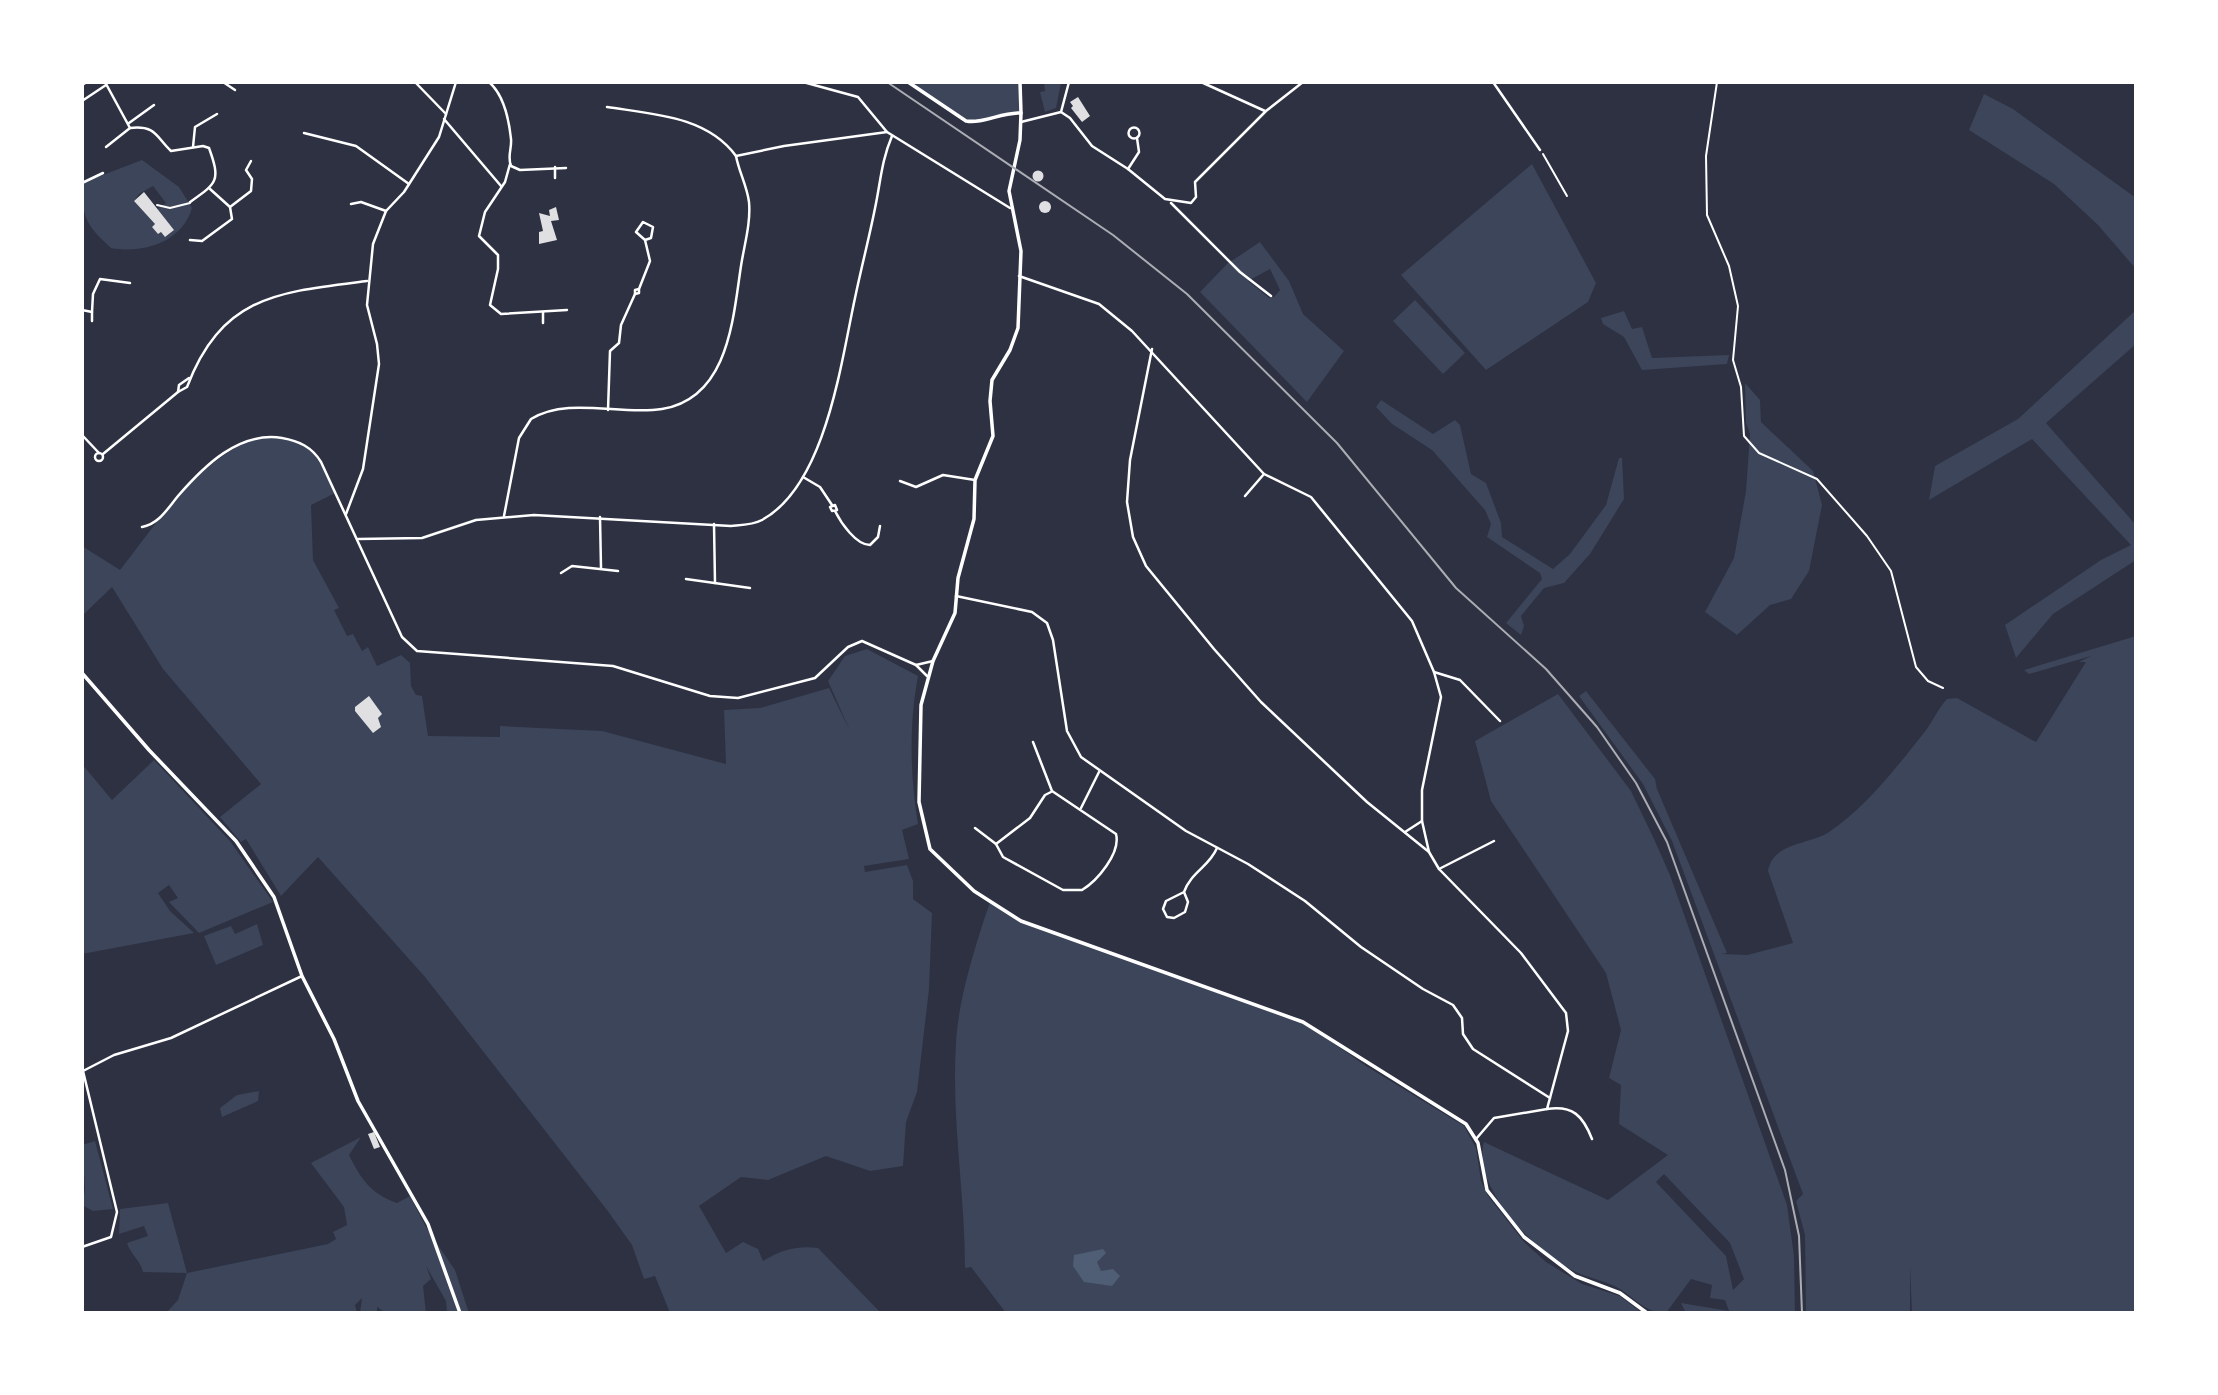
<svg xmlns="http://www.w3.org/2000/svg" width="2218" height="1395" viewBox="0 0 2218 1395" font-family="'Times New Roman',serif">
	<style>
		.green { fill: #3c4559; fill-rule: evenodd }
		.water { fill: #4f5d75 }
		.building { fill: #e0e0e3 }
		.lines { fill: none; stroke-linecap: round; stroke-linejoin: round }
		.path { stroke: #fff; stroke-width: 2 }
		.service { stroke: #fff; stroke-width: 2 }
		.minor { stroke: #fff; stroke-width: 2.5 }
		.tertiary { stroke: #fff; stroke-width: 3.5 }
		.secondary { stroke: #fff; stroke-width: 3.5 }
		.trunk { stroke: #fff; stroke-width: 4.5 }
		.rail { stroke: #abadb3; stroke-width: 2 }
	</style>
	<rect width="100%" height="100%" fill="#2d3142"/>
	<g class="green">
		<path d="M 908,82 L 1020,82 L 1021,113 C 1002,112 985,122 966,121 Z"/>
		<path d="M 1044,83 L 1061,83 L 1056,108 L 1045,112 L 1040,92 L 1045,91 Z"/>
		<path d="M 1984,94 L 2013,109 L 2136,198 L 2136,269 L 2098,225 L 2054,184 L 1969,130 Z"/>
		<path d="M 142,160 L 179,187 L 192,208 C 182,242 144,254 111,248 C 86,225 82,218 82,183 ZM 153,186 L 166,203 L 157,209 L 174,230 L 165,237 L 161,232 L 158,234 L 152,227 L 155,224 L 134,201 L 139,194 Z"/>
		<path d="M 1532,164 L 1596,283 L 1588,302 L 1486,370 L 1401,275 Z"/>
		<path d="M 1260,242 L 1289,281 L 1303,314 L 1344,351 L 1307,402 L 1200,292 L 1227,264 ZM 1270,269 L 1280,290 L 1274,297 L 1269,298 L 1248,281 Z"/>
		<path d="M 1415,300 L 1465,353 L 1443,374 L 1393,321 Z"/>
		<path d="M 2136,310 L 2136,344 L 2046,423 L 2136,525 L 2136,560 L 2053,614 L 2016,658 L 2005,625 L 2101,560 L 2131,545 L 2032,439 L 1929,500 L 1935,466 L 2018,419 Z"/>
		<path d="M 1624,311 L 1632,329 L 1642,327 L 1652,358 L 1729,355 L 1727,364 L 1642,370 L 1624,337 L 1603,324 L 1601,318 Z"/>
		<path d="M 1745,383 L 1760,400 L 1761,422 L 1813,471 L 1822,505 L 1809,571 L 1791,599 L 1770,605 L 1737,635 L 1705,612 L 1734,558 L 1746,491 L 1750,434 L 1746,423 Z"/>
		<path d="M 1381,400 L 1433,434 L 1455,420 L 1460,425 L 1471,474 L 1486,483 L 1501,523 L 1502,537 L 1553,569 L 1570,554 L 1606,505 L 1619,458 L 1622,458 L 1624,499 L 1590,554 L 1564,583 L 1544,588 L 1521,616 L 1524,626 L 1521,635 L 1506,623 L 1542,579 L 1540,573 L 1487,537 L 1491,524 L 1485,510 L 1432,450 L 1392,424 L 1376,407 Z"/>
		<path d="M 258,437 C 310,441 313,445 335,493 L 311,505 L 313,560 L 339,608 L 334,610 L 347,636 L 353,634 L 362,651 L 368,647 L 377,666 L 401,655 L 410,663 L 411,686 L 416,695 L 422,696 L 428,736 L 500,737 L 500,726 L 602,731 L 726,764 L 724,710 L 760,708 L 829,688 L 850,731 L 828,681 L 845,656 L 867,649 L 918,676 C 909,723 910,777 918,824 L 902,830 L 909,859 L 864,866 L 865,872 L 907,865 L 913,881 L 913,899 L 932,913 L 929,989 L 917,1092 L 906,1122 L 903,1166 L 870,1171 L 826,1156 L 768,1180 L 741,1177 L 699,1206 L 726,1253 L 743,1242 L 758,1249 L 763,1261 C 780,1250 798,1245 818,1248 L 881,1313 L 670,1313 L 655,1276 L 644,1279 L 632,1245 L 607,1210 L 425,977 L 318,857 L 281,896 L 246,839 L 241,842 L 220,817 L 261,784 L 163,669 L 112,587 L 82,616 L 82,546 L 120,570 C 159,520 197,461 258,437 Z"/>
		<path d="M 2136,636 L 2136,1313 L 1912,1313 L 1910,1266 L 1910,1313 L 1806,1313 L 1805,1235 L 1796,1201 L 1803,1194 L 1672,841 L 1643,784 L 1579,696 L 1586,691 L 1655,779 L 1657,789 L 1727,953 L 1722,954 L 1747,955 L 1793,943 L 1768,871 C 1773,842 1809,845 1829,832 C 1865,808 1896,768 1923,734 C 1932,723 1937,710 1947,699 L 1957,698 L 2036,742 L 2086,662 L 2079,662 L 2091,656 L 2029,674 L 2024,670 Z"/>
		<path d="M 1558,694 L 1631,791 L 1654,839 L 1670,875 L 1787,1205 L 1794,1256 L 1795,1313 L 1686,1313 L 1681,1303 L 1729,1311 L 1725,1300 L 1710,1298 L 1712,1285 L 1691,1279 L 1666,1313 C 1646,1313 1637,1300 1620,1289 C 1605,1280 1585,1278 1570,1269 C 1533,1249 1472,1188 1484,1142 L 1608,1200 L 1668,1155 L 1619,1124 L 1621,1085 L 1609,1078 L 1621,1030 L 1606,973 L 1491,801 L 1475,741 ZM 1664,1174 L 1730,1243 L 1744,1279 L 1733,1290 L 1726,1256 L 1656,1182 Z"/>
		<path d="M 154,760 L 230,841 L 273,902 L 199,933 L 169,902 L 178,898 L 169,885 L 158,893 L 170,911 L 194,933 L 82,954 L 82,764 L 112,800 Z"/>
		<path d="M 990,902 L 1011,916 L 1303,1022 L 1366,1066 L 1464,1126 L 1476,1148 L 1481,1181 L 1488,1196 L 1524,1242 L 1546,1262 L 1582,1284 L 1620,1296 L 1642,1313 L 1006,1313 L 971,1267 L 965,1268 C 965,1193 951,1117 956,1043 C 958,1000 976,943 990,902 Z"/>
		<path d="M 257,924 L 263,945 L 216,965 L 204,936 L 231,926 L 235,934 Z"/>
		<path d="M 259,1091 L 258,1101 L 222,1117 L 220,1108 L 237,1095 Z"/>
		<path d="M 361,1137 L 349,1155 C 361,1179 371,1194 397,1203 L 410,1196 L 427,1229 L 455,1270 L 469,1313 L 447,1313 L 446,1301 L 426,1266 L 431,1279 L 423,1286 L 426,1313 L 386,1313 L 377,1307 L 377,1313 L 360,1313 L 362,1298 L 355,1305 L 357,1313 L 166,1313 L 178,1300 L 187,1273 L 143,1272 C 140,1260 131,1255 127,1243 L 148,1236 L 144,1226 L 119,1234 L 120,1209 L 168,1203 L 187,1273 L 328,1244 L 336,1239 L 333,1232 L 347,1225 L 344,1207 L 311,1163 Z"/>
		<path d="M 95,1141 L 113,1209 L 93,1211 L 82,1205 L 85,1190 L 82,1145 Z"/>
	</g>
	<path class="water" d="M 1103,1249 L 1106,1253 L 1097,1262 L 1101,1271 L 1113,1269 L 1120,1276 L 1112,1286 L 1084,1282 L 1073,1266 L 1074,1255 Z"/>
	<g class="building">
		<path d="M 1078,97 L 1090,116 L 1082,122 L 1071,108 L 1073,106 L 1070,102 Z"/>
		<circle cx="1038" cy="176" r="5.5"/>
		<path d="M 144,192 L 174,230 L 165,237 L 161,232 L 158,234 L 152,227 L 155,224 L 134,201 Z"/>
		<circle cx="1045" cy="207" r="6"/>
		<path d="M 556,207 L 559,220 L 551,221 L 557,240 L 539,244 L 539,232 L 543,231 L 539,213 L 550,216 L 549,210 Z"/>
		<path d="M 369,696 L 382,714 L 378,718 L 381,727 L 373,733 L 355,711 L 355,707 Z"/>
		<path d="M 374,1132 L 380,1147 L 374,1149 L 368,1134 Z"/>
	</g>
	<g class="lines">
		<g class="path">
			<path d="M 1717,82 L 1706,156 L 1707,215 L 1729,266 L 1738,306 L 1733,360 L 1741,387 L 1744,436 L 1759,453 L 1817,479 L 1867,536 L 1891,571 L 1916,667 L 1928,681 L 1943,688"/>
			<path d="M 1543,154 L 1567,196"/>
		</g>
		<path class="service" d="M 157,205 L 170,208 L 190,203"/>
		<g class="minor">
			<path d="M 105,82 L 130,128 C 156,125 156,137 171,151 L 203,146 L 209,148 C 221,181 217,183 190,202"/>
			<path d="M 223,82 L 235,90"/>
			<path d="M 415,82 L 446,114"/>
			<path d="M 489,82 C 504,95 509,120 511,139 C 512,149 507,156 511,166 L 520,170 L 566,168"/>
			<path d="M 803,82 L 858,97 L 887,132 L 1010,208"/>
			<path d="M 1201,82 L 1265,111"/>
			<path d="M 1493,82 L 1540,150"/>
			<path d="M 82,101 L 106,85"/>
			<path d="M 607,107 C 652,114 707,116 736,156"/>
			<path d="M 1061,112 L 1070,118 L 1092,146 L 1128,169 L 1165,199 L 1191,203 L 1196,197 L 1195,182 L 1266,111 L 1303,82"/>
			<path d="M 444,119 L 501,186"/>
			<path d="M 1021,122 L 1061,112 L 1069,82"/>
			<path d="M 129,123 L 154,105"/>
			<circle cx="1134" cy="133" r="5.5"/>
			<path d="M 304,133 L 356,146 L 409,184"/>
			<path d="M 106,147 L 130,128"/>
			<path d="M 193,147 L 195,127 L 217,114"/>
			<path d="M 510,164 L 505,182 L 485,212 L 479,236 L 498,255 L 498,269 L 490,305 L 501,314 L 567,310"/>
			<path d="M 555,167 L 555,178"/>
			<path d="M 1128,169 L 1139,152 L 1137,138"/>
			<path d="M 82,183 L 103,173"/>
			<path d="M 1171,203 L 1240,272 L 1271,296"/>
			<path d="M 351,204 L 361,202 L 386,211"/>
			<path d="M 230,207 L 251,191 L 252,179 L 246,170 L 251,161"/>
			<path d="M 190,240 L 202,241 L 232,219 L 230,207 L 210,189"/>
			<path d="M 1019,276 L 1099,304 L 1132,331 L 1264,474 L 1311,497 L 1412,621 L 1434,672 L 1441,697 L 1422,790 L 1422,821 L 1429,852"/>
			<path d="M 639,289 L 639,293 L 635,294 L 635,290 L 639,289 L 650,261 L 645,240 L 636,232 L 643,222 L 653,227 L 651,238 L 645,240"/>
			<path d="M 82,310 L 92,312 L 93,294 L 100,279 L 130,283"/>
			<path d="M 92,312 L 92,321"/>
			<path d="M 543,312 L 543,323"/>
			<path d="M 1152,349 L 1130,460 L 1127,502 L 1133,537 L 1146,566 L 1214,649 L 1261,702 L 1367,802 L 1429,852 L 1439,869 L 1521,953 L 1566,1013 L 1568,1031 L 1547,1109 C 1573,1105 1583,1116 1592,1139"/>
			<path d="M 189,378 L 179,385 L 178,392 L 187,387 C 222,295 279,292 367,281"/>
			<path d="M 608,410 L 610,351 L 619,343 L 621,325 L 635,294"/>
			<path d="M 82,435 L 99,453"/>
			<circle cx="99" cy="457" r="4"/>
			<path d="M 103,454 L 178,392"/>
			<path d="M 803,477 L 820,487 L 832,505"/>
			<path d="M 900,481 L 916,487 L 943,475 L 975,480"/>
			<path d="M 1245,496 L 1264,474"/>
			<path d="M 835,505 L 837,510 L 832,511 L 830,507 Z"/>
			<path d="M 835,511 C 841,523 856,545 870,545 L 878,537 L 880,526"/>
			<path d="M 346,514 L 363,469 L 379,364 L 377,344 L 367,305 L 373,244 L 386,211 L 404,192 L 439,137 L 456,82"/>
			<path d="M 504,516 L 519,438 L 531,419 C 568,396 621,416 662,409 C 729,398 733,318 741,266 C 744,246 751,223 749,202 C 747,186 739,172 736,156 L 784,146 L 887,132"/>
			<path d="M 600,517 L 601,568"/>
			<path d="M 714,524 L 715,583"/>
			<path d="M 142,527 C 159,524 168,508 178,496 C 204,466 239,431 282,438 C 299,441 312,447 321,462 L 402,637 L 417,651 L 613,666 L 710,696 L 738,698 L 815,678 L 848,647 L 862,641 L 916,665 L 927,676"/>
			<path d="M 358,539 L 422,538 L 476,520 L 534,515 L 731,526 C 742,525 753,525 762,520 C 826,485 841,362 855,298 C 862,264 871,231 877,198 C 881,176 883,157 892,136"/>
			<path d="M 561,573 L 572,566 L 618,571"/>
			<path d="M 686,579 L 750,588"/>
			<path d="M 956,596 L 1032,612 L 1047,623 L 1053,640 L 1067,731 L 1081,757 L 1186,831 L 1248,864 L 1305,901 L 1361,947 L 1423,989 L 1453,1005 L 1462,1018 L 1463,1034 L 1473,1049 L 1550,1098"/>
			<path d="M 916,665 L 933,661"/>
			<path d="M 1434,672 L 1460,680 L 1500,721"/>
			<path d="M 1081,808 L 1099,772"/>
			<path d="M 975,828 L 996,844 L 1003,857 L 1063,890 L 1082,890 C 1097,881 1121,853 1116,834 L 1052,791 L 1033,742"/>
			<path d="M 1405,832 L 1422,821"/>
			<path d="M 996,844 L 1030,818 L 1045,795 L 1051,792"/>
			<path d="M 1439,869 L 1494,841"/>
			<path d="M 1184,892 L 1166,901 L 1163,909 L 1167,917 L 1174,918 L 1185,912 L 1188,902 L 1184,892 C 1191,872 1209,867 1217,848"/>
			<path d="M 1476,1139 L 1494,1118 L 1547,1109"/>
			<path d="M 82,1247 L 111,1237 L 117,1212 L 83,1071 L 114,1055 L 171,1038 L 302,976"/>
		</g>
		<g class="tertiary">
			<path d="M 1020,82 L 1021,113"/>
			<path d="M 82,673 L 149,750 L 236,841 L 274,897 L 302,976 L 334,1039 L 358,1101 L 428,1224 L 460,1313"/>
		</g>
		<path class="secondary" d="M 908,82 L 966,121 C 983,124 1002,112 1021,113 L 1020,140 L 1009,191 L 1021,251 L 1018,328 L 1010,350 L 992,380 L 990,401 L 993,436 L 975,480 L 974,519 L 958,578 L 955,613 L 933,661 L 921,705 L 919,802 L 930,849 L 974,891 L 1021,921 L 1303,1022 L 1466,1124 L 1478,1143 L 1487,1190 L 1524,1237 L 1575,1276 L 1620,1293 L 1647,1313"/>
		<path class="trunk" d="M 82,84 L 85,82"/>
		<path class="rail" d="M 887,82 L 1113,235 L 1187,294 L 1337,443 L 1456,588 L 1546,669 L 1597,727 L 1636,783 L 1667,842 L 1785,1170 L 1799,1236 L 1802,1313"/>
	</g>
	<rect width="2218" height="1395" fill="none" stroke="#ffffff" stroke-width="168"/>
</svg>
